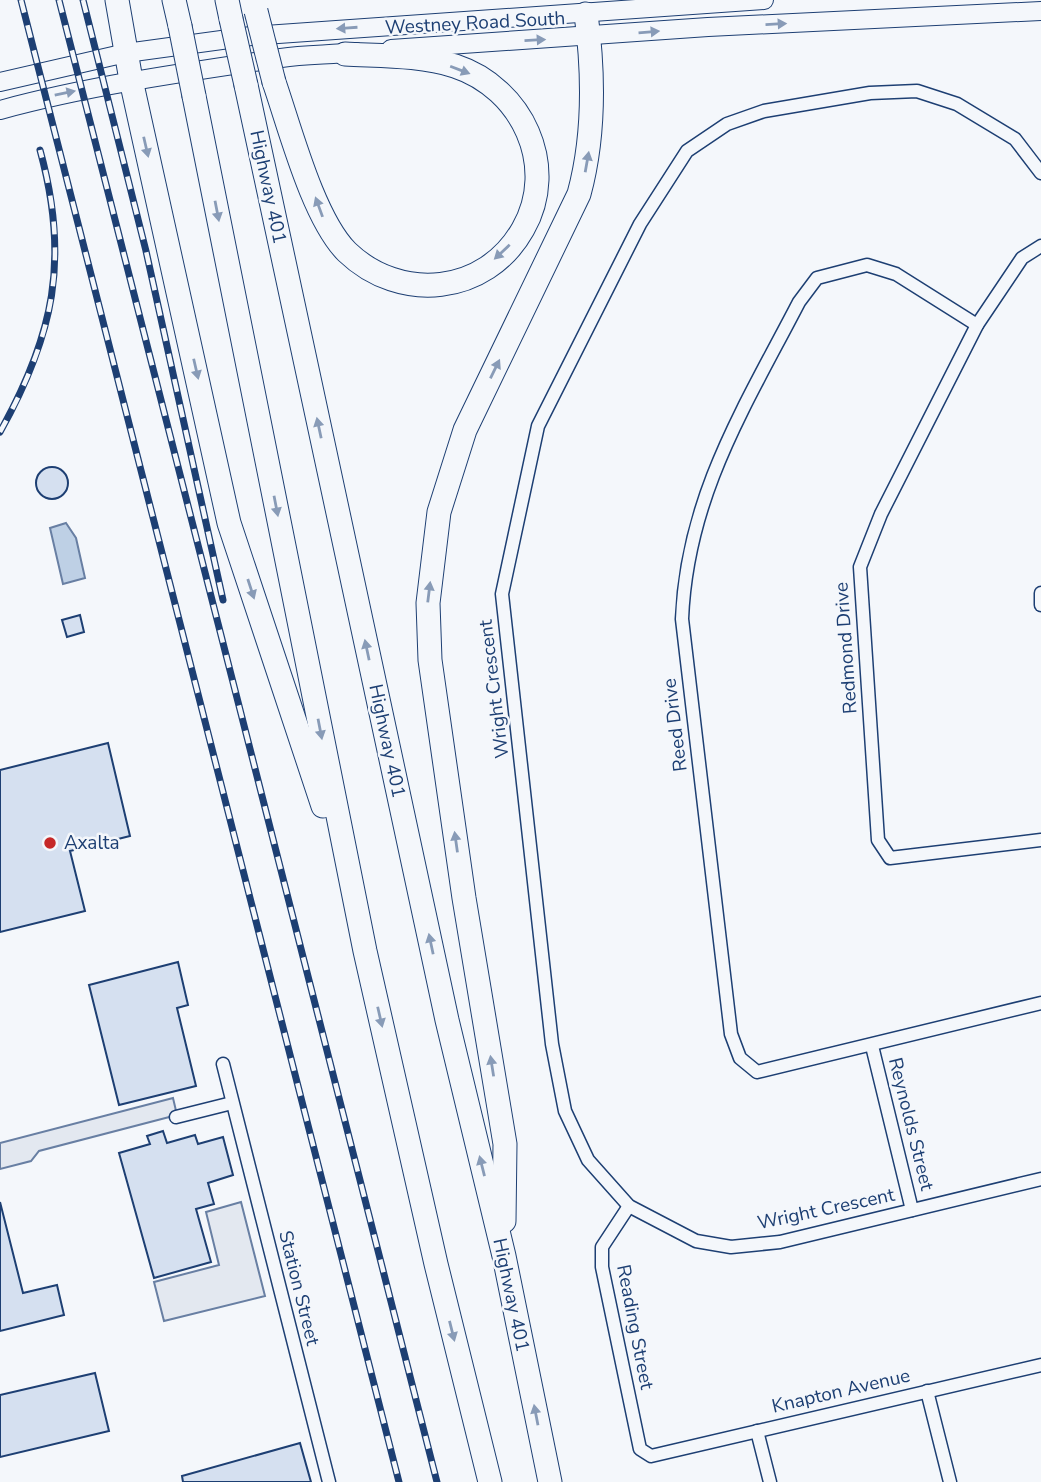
<svg xmlns="http://www.w3.org/2000/svg" width="1041" height="1482" viewBox="0 0 1041 1482" font-family="'Nunito Sans',sans-serif">
	<style>
		.parking { fill: #e3e8f0; stroke: #687fa3; stroke-width: 2 }
		.water { fill: #bed0e5; stroke: #687fa3; stroke-width: 2 }
		.building { fill: #d5e0f0; stroke: #1d3f73; stroke-width: 2 }
		.lines { fill: none; stroke-linecap: round; stroke-linejoin: round }
		.street-casing { stroke: #1d3f73; stroke-width: 15 }
		.secondary-casing { stroke: #1d3f73; stroke-width: 20 }
		.highway-casing { stroke: #1d3f73; stroke-width: 25 }
		.street { stroke: #f4f7fb; stroke-width: 12 }
		.secondary { stroke: #f4f7fb; stroke-width: 18 }
		.highway { stroke: #f4f7fb; stroke-width: 23 }
		.rail-casing { stroke: #1d3f73; stroke-width: 7 }
		.rail { stroke: #f4f7fb; stroke-width: 4.5; stroke-dasharray: 13; stroke-linecap: butt }
		.highway-bridge-casing { stroke: #1d3f73; stroke-width: 25; stroke-linecap: butt }
		.highway-bridge { stroke: #f4f7fb; stroke-width: 23 }
		.oneway { fill: #889bb7 }
		.poi-dot { fill: #c62828; stroke: #f4f7fb; stroke-width: 2.5 }
		.labels { text-anchor: middle; dominant-baseline: central; stroke-width: 5; stroke-linejoin: round; paint-order: stroke }
		.street-label { font-size: 19px; fill: #1d3f73; stroke: #f4f7fb }
		.poi-label { font-size: 19px; fill: #1d3f73; stroke: #f4f7fb; text-anchor: start }
	</style>
	<rect width="100%" height="100%" fill="#f4f7fb"/>
	<g class="parking">
		<path d="M 173,1098 L 177,1115 L 39,1151 L 31,1161 L 0,1169 L 0,1143 Z"/>
		<path d="M 241,1202 L 265,1296 L 164,1321 L 154,1282 L 219,1265 L 206,1212 Z"/>
	</g>
	<path class="water" d="M 66,523 L 76,538 L 85,578 L 63,584 L 50,528 Z"/>
	<g class="building">
		<circle cx="52" cy="483" r="16"/>
		<path d="M 80,615 L 84,632 L 67,637 L 62,620 Z"/>
		<path d="M 108,743 L 130,836 L 70,851 L 85,911 L 0,932 L 0,770 Z"/>
		<path d="M 178,962 L 188,1005 L 177,1008 L 196,1086 L 119,1105 L 89,985 Z"/>
		<path d="M 163,1131 L 167,1143 L 195,1135 L 198,1144 L 223,1137 L 233,1175 L 208,1183 L 214,1204 L 196,1209 L 211,1262 L 154,1278 L 119,1153 L 150,1144 L 147,1136 Z"/>
		<path d="M 0,1202 L 23,1293 L 57,1285 L 64,1315 L 0,1331 Z"/>
		<path d="M 95,1373 L 109,1431 L 0,1457 L 0,1395 Z"/>
		<path d="M 300,1443 L 311,1482 L 183,1482 L 182,1476 Z"/>
	</g>
	<g class="lines">
		<g class="street-casing">
			<g id="street">
				<path d="M 1041,173 L 1015,139 L 957,104 L 917,91 L 870,93 L 764,111 L 727,124 L 687,151 L 640,224 L 538,426 L 502,594 L 552,1044 L 565,1111 L 588,1160 L 629,1206 L 696,1241 L 731,1247 L 780,1242 L 1041,1179"/>
				<path d="M 1041,246 L 1022,258 L 977,325 L 881,514 L 860,567 L 878,840 L 890,858 L 1041,840"/>
				<path d="M 977,325 L 896,274 L 867,265 L 817,278 L 799,302 C 744,408 687,497 682,619 L 731,1034 L 740,1058 L 757,1072 L 1041,1003"/>
				<path d="M 1041,593 L 1041,605"/>
				<path d="M 872,1046 L 912,1210"/>
				<path d="M 223,1064 L 329,1482"/>
				<path d="M 176,1117 L 232,1103"/>
				<path d="M 629,1206 L 602,1247 L 602,1267 L 640,1449 L 651,1456 L 1041,1365"/>
				<path d="M 927,1391 L 950,1482"/>
				<path d="M 757,1431 L 770,1482"/>
			</g>
		</g>
		<g class="secondary-casing">
			<g id="secondary">
				<path d="M 391,49 L 708,27 L 1041,11"/>
				<path d="M 0,82 L 126,53 L 251,36 L 764,0"/>
				<path d="M 0,110 C 92,85 187,72 281,58 C 306,54 331,55 356,52"/>
			</g>
		</g>
		<g class="highway-casing">
			<g id="highway">
				<path d="M 117,0 L 131,80 L 229,523 L 323,806"/>
				<path d="M 174,0 L 180,26"/>
				<path d="M 227,0 L 231,19"/>
				<path d="M 274,82 C 290,128 313,218 347,252 C 400,303 486,295 523,229 C 559,166 522,88 455,66 C 421,55 381,56 345,54"/>
				<path d="M 246,85 L 447,1020 L 504,1256 L 550,1482"/>
				<path d="M 194,96 L 365,951 L 436,1264 L 490,1482"/>
				<path d="M 504,1221 L 505,1144 L 464,898 L 430,660 L 428,603 L 439,512 L 465,430 L 579,194 C 595,135 594,74 586,14"/>
			</g>
		</g>
		<use href="#street" class="street"/>
		<use href="#secondary" class="secondary"/>
		<use href="#highway" class="highway"/>
		<g class="rail-casing">
			<g id="rail">
				<path d="M 21,0 L 399,1482"/>
				<path d="M 59,0 L 437,1482"/>
				<path d="M 83,0 L 146,251 L 223,600"/>
				<path d="M 0,432 C 54,335 70,259 40,150"/>
			</g>
		</g>
		<use href="#rail" class="rail"/>
		<g class="highway-bridge-casing">
			<g id="highway-bridge">
				<path d="M 256,11 L 274,82"/>
				<path d="M 231,19 L 246,85"/>
				<path d="M 180,26 L 194,96"/>
			</g>
		</g>
		<use href="#highway-bridge" class="highway-bridge"/>
	</g>
	<defs><path id="oneway-solid" d="M-6-.8H1V-3.2L6.5 0L1 3.2V.8H-6Z" transform="scale(1.75)"/></defs>
	<g class="oneway">
		<use href="#oneway-solid" transform="translate(776 24) rotate(-3)"/>
		<use href="#oneway-solid" transform="translate(347 28) rotate(176)"/>
		<use href="#oneway-solid" transform="translate(649 32) rotate(-5)"/>
		<use href="#oneway-solid" transform="translate(535 40) rotate(-3)"/>
		<use href="#oneway-solid" transform="translate(460 70) rotate(21)"/>
		<use href="#oneway-solid" transform="translate(65 93) rotate(-12)"/>
		<use href="#oneway-solid" transform="translate(146 147) rotate(77)"/>
		<use href="#oneway-solid" transform="translate(587 162) rotate(-80)"/>
		<use href="#oneway-solid" transform="translate(319 207) rotate(-110)"/>
		<use href="#oneway-solid" transform="translate(217 211) rotate(79)"/>
		<use href="#oneway-solid" transform="translate(502 252) rotate(137)"/>
		<use href="#oneway-solid" transform="translate(196 369) rotate(77)"/>
		<use href="#oneway-solid" transform="translate(495 369) rotate(-64)"/>
		<use href="#oneway-solid" transform="translate(319 428) rotate(-102)"/>
		<use href="#oneway-solid" transform="translate(276 506) rotate(79)"/>
		<use href="#oneway-solid" transform="translate(251 589) rotate(72)"/>
		<use href="#oneway-solid" transform="translate(429 592) rotate(-83)"/>
		<use href="#oneway-solid" transform="translate(367 650) rotate(-102)"/>
		<use href="#oneway-solid" transform="translate(320 729) rotate(79)"/>
		<use href="#oneway-solid" transform="translate(456 842) rotate(-98)"/>
		<use href="#oneway-solid" transform="translate(431 944) rotate(-102)"/>
		<use href="#oneway-solid" transform="translate(380 1017) rotate(77)"/>
		<use href="#oneway-solid" transform="translate(492 1066) rotate(-99)"/>
		<use href="#oneway-solid" transform="translate(482 1166) rotate(-104)"/>
		<use href="#oneway-solid" transform="translate(452 1331) rotate(76)"/>
		<use href="#oneway-solid" transform="translate(536 1415) rotate(-101)"/>
	</g>
	<circle class="poi-dot" cx="50" cy="843" r="7"/>
	<g class="labels">
		<g class="street-label">
			<text transform="translate(475 23) rotate(-3)">Westney Road South</text>
			<text transform="translate(268 187) rotate(78)">Highway 401</text>
			<text transform="translate(846 648) rotate(-94)">Redmond Drive</text>
			<text transform="translate(494 689) rotate(-97)">Wright Crescent</text>
			<text transform="translate(675 725) rotate(-97)">Reed Drive</text>
			<text transform="translate(387 741) rotate(78)">Highway 401</text>
			<text transform="translate(911 1124) rotate(76)">Reynolds Street</text>
			<text transform="translate(826 1209) rotate(-12)">Wright Crescent</text>
			<text transform="translate(299 1288) rotate(76)">Station Street</text>
			<text transform="translate(511 1295) rotate(78)">Highway 401</text>
			<text transform="translate(635 1327) rotate(79)">Reading Street</text>
			<text transform="translate(841 1391) rotate(-13)">Knapton Avenue</text>
		</g>
		<g class="poi-label">
			<text x="64" y="843">Axalta</text>
		</g>
	</g>
</svg>
